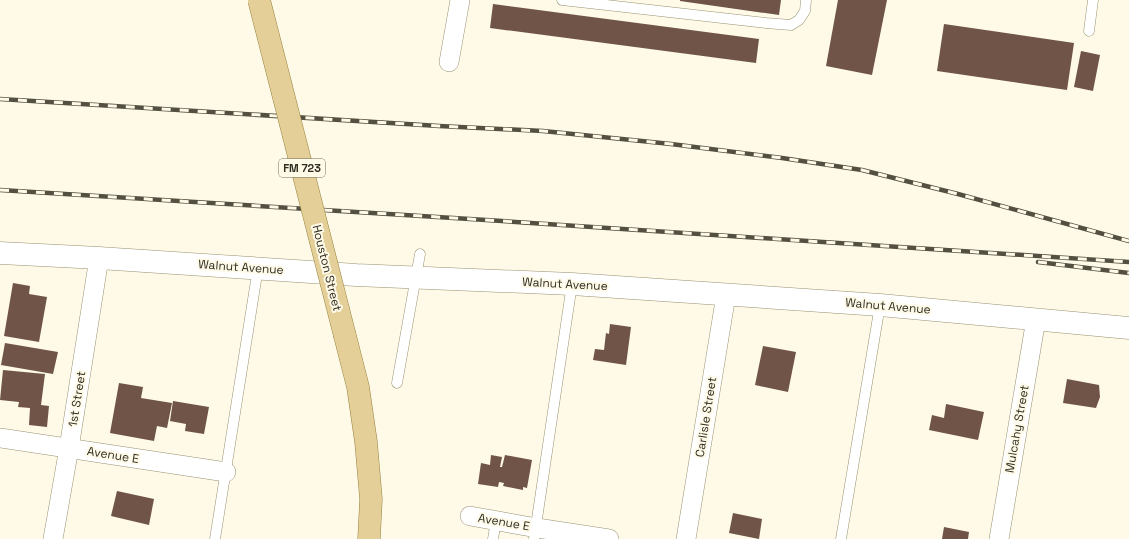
<svg xmlns="http://www.w3.org/2000/svg" width="1129" height="539" viewBox="0 0 1129 539" font-family="'Space Grotesk',sans-serif">
	<style>
		.building { fill: #705447 }
		.lines { fill: none; stroke-linecap: round; stroke-linejoin: round }
		.lane-casing { stroke: #979173; stroke-width: 11 }
		.street-casing { stroke: #979173; stroke-width: 20 }
		.secondary-casing { stroke: #979173; stroke-width: 23 }
		.primary-casing { stroke: #988240; stroke-width: 23 }
		.lane { stroke: #fff; stroke-width: 10 }
		.street { stroke: #fff; stroke-width: 19 }
		.secondary { stroke: #fff; stroke-width: 22 }
		.primary { stroke: #e3cf97; stroke-width: 22 }
		.rail-casing { stroke: #535042; stroke-width: 4.5 }
		.rail { stroke: #fefae7; stroke-width: 3; stroke-dasharray: 9; stroke-linecap: butt }
		.primary-bridge-casing { stroke: #988240; stroke-width: 23; stroke-linecap: butt }
		.primary-bridge { stroke: #e3cf97; stroke-width: 22 }
		.labels { text-anchor: middle; dominant-baseline: central; stroke-width: 4; stroke-linejoin: round; paint-order: stroke }
		.shield { fill: #fefae7; stroke: #6e6a5c; stroke-width: 1 }
		.shield-label { font-size: 11px; font-weight: bold; fill: #302d21 }
		.street-label { font-size: 12px; fill: #302d21; stroke: #fefae7 }
	</style>
	<rect width="100%" height="100%" fill="#fefae7"/>
	<g class="building">
		<path d="M 680,0 L 781,0 L 779,15 L 680,1 Z"/>
		<path d="M 838,0 L 887,0 L 872,75 L 826,66 Z"/>
		<path d="M 493,4 L 759,39 L 756,63 L 490,28 Z"/>
		<path d="M 944,24 L 1074,43 L 1067,90 L 937,71 Z"/>
		<path d="M 1081,51 L 1100,55 L 1093,91 L 1074,87 Z"/>
		<path d="M 13,283 L 30,286 L 29,294 L 47,297 L 39,342 L 4,336 Z"/>
		<path d="M 610,324 L 631,327 L 626,365 L 593,360 L 595,349 L 604,350 L 606,333 L 609,334 Z"/>
		<path d="M 5,343 L 58,352 L 53,374 L 1,365 Z"/>
		<path d="M 763,346 L 796,352 L 788,392 L 755,385 Z"/>
		<path d="M 3,370 L 45,374 L 41,405 L 49,406 L 47,427 L 29,425 L 30,408 L 18,407 L 19,402 L 0,400 Z"/>
		<path d="M 1067,379 L 1099,385 L 1100,397 L 1096,408 L 1063,403 Z"/>
		<path d="M 119,383 L 143,387 L 141,398 L 172,403 L 167,428 L 157,426 L 154,441 L 110,433 Z"/>
		<path d="M 173,401 L 209,407 L 204,434 L 185,431 L 186,424 L 170,421 Z"/>
		<path d="M 946,404 L 984,412 L 978,440 L 929,430 L 932,415 L 944,418 Z"/>
		<path d="M 491,455 L 502,457 L 500,467 L 502,467 L 505,455 L 532,460 L 527,488 L 523,487 L 523,490 L 503,486 L 504,483 L 499,482 L 498,487 L 478,484 L 481,463 L 490,465 Z"/>
		<path d="M 117,491 L 154,499 L 149,525 L 111,516 Z"/>
		<path d="M 733,513 L 762,519 L 759,539 L 729,533 Z"/>
		<path d="M 944,527 L 969,532 L 968,539 L 942,539 Z"/>
	</g>
	<g class="lines">
		<g class="lane-casing">
			<g id="lane">
				<path d="M 562,0 L 766,23 L 791,25 L 799,20 L 805,11 L 806,0"/>
				<path d="M 1089,31 L 1093,0"/>
				<path d="M 397,383 L 420,254"/>
				<path d="M 215,539 L 258,268"/>
				<path d="M 493,539 L 496,520"/>
				<path d="M 534,539 L 572,284"/>
				<path d="M 841,539 L 880,305"/>
			</g>
		</g>
		<g class="street-casing">
			<g id="street">
				<path d="M 449,62 L 460,0"/>
				<path d="M 0,438 L 226,472"/>
				<path d="M 470,516 L 537,528 L 609,539"/>
				<path d="M 53,539 L 69,448 L 99,258"/>
				<path d="M 686,539 L 726,295"/>
				<path d="M 999,539 L 1036,319"/>
			</g>
		</g>
		<g class="secondary-casing">
			<path id="secondary" d="M 0,253 L 99,258 L 356,275 L 572,284 L 880,305 L 1129,328"/>
		</g>
		<g class="primary-casing">
			<path id="primary" d="M 345,336 L 358,387 L 366,442 L 371,499 L 369,539"/>
		</g>
		<use href="#lane" class="lane"/>
		<use href="#street" class="street"/>
		<use href="#secondary" class="secondary"/>
		<use href="#primary" class="primary"/>
		<g class="rail-casing">
			<g id="rail">
				<path d="M 0,99 L 439,126 L 543,131 L 671,144 L 782,158 L 862,170 L 958,194 L 1129,241"/>
				<path d="M 0,190 L 486,220 L 1129,262"/>
				<path d="M 1038,262 L 1129,273"/>
			</g>
		</g>
		<use href="#rail" class="rail"/>
		<g class="primary-bridge-casing">
			<path id="primary-bridge" d="M 259,0 L 345,336"/>
		</g>
		<use href="#primary-bridge" class="primary-bridge"/>
	</g>
	<g class="labels">
		<rect class="shield" x="279" y="159" width="46" height="18" rx="3"/>
		<g class="shield-label">
			<text x="302" y="168">FM 723</text>
		</g>
		<g class="street-label">
			<text transform="translate(241 267) rotate(4)">Walnut Avenue</text>
			<text transform="translate(327 268) rotate(76)">Houston Street</text>
			<text transform="translate(565 284) rotate(3)">Walnut Avenue</text>
			<text transform="translate(888 306) rotate(5)">Walnut Avenue</text>
			<text transform="translate(77 399) rotate(-81)">1st Street</text>
			<text transform="translate(706 417) rotate(-81)">Carlisle Street</text>
			<text transform="translate(1017 429) rotate(-80)">Mulcahy Street</text>
			<text transform="translate(113 455) rotate(9)">Avenue E</text>
			<text transform="translate(504 522) rotate(10)">Avenue E</text>
		</g>
	</g>
</svg>
